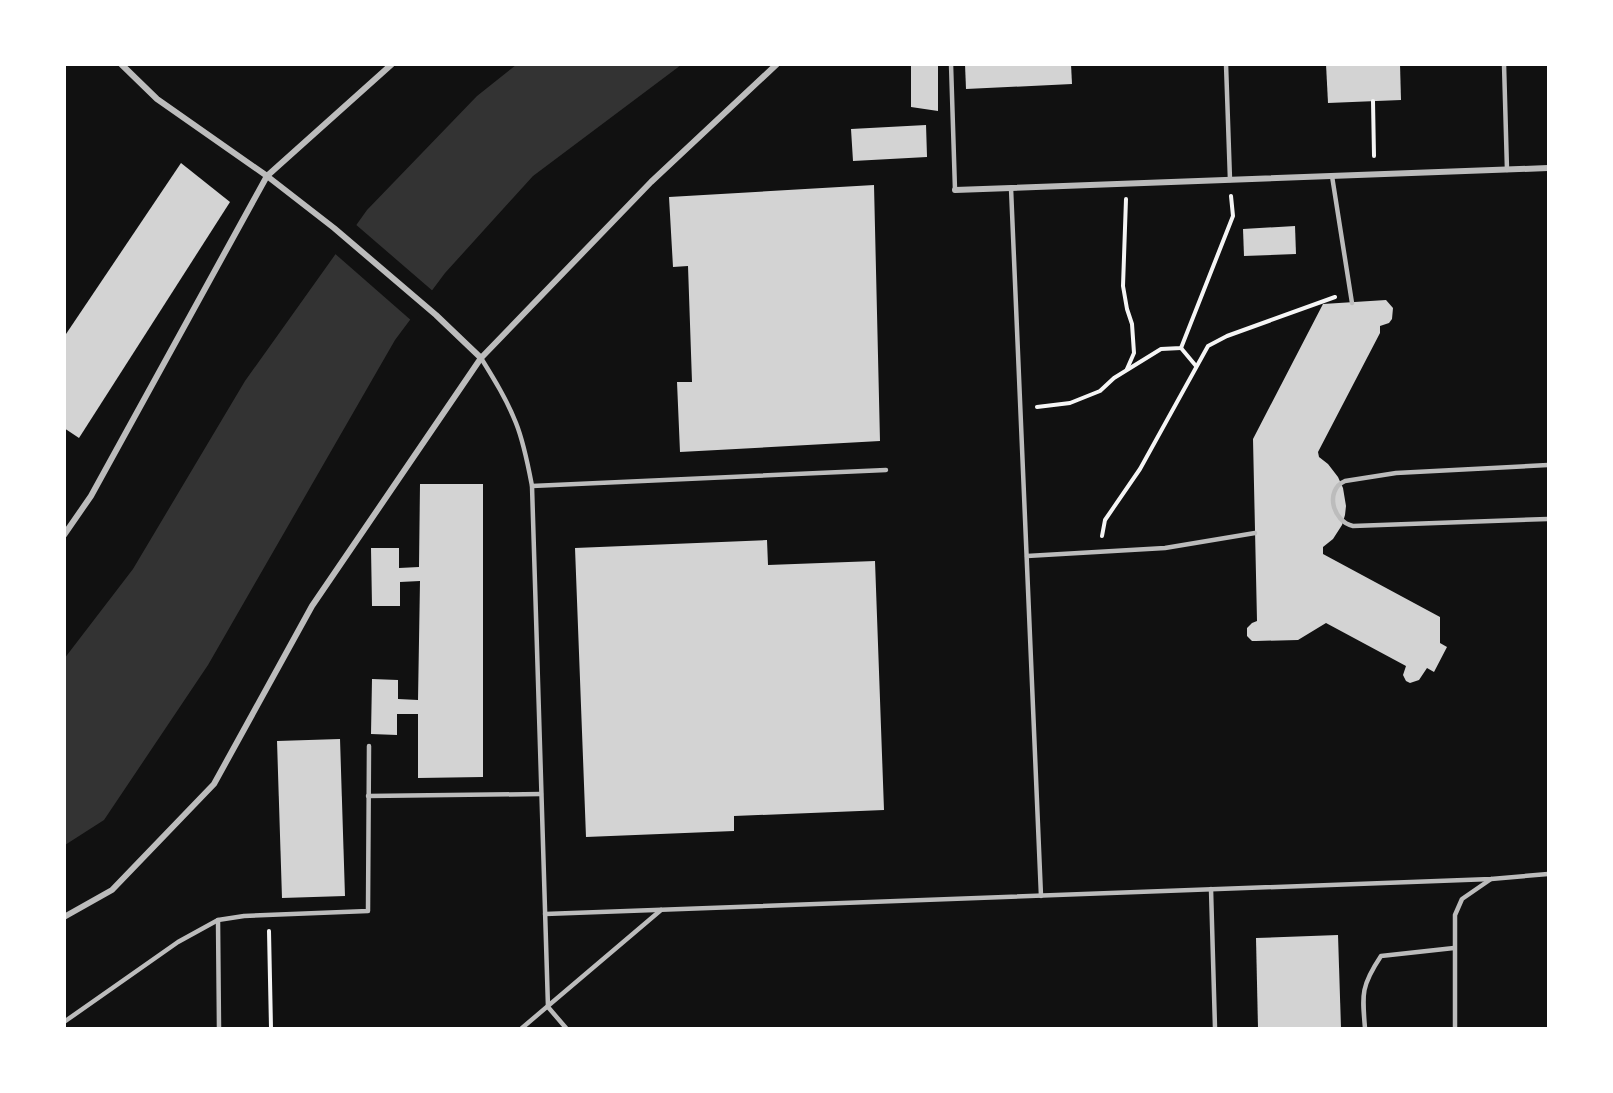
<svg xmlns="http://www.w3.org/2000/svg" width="1613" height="1093" viewBox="0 0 1613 1093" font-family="'Crimson Pro',serif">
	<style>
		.water { fill: #333 }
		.pier { fill: #111 }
		.building { fill: #d3d3d3 }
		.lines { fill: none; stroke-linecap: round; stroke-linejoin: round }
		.path { stroke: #f5f5f5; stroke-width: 4 }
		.service { stroke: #bcbcbc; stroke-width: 4.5 }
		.minor { stroke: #bcbcbc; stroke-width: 6 }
	</style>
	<rect width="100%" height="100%" fill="#111"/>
	<path class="water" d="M 516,65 L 681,65 L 533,176 L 445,273 L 395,340 L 208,665 L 104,820 L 65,845 L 64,659 L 133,569 L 245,381 L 367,210 L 477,96 Z"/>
	<path class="pier" d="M 354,223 L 434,292 L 413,322 L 333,252 Z"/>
	<g class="building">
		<path d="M 911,64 L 938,64 L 938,111 L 911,107 Z"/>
		<path d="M 965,64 L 1071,64 L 1072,84 L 966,89 Z"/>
		<path d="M 1326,64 L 1400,64 L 1401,100 L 1328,103 Z"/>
		<path d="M 926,125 L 927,157 L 853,161 L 851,129 Z"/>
		<path d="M 181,163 L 230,202 L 79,438 L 64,428 L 64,337 Z"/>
		<path d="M 874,185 L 880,441 L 680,452 L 677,382 L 692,382 L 688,266 L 673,267 L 669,197 Z"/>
		<path d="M 1295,226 L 1296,254 L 1244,256 L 1243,229 Z"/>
		<path d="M 1386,300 L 1393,308 L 1392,319 L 1389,323 L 1380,326 L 1380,333 L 1318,452 L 1319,457 L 1328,464 L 1338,477 L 1343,488 L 1346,506 L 1345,515 L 1342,525 L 1333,539 L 1323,547 L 1323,554 L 1440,617 L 1440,643 L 1447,647 L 1434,672 L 1427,668 L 1419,680 L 1410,683 L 1406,681 L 1403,675 L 1406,666 L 1326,623 L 1298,640 L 1256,641 L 1252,641 L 1247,636 L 1247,628 L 1252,623 L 1257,621 L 1253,439 L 1323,304 Z"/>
		<path d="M 420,484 L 483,484 L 483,777 L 418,778 L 418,714 L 397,714 L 397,735 L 371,734 L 372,679 L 398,680 L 398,699 L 418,700 L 420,581 L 400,582 L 400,606 L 372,606 L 371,548 L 399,548 L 399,568 L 419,567 Z"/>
		<path d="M 767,540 L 768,565 L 875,561 L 884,810 L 734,816 L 734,831 L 586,837 L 575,548 Z"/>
		<path d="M 340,739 L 345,896 L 282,898 L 277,741 Z"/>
		<path d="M 1338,935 L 1341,1028 L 1258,1028 L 1256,938 Z"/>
	</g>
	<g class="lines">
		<g class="path">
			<path d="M 1373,101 L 1374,156"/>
			<path d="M 1126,199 L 1123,286 L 1127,309 L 1132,324 L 1134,353 L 1127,369"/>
			<path d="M 1181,348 L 1196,366"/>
			<path d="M 1037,407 L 1070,403 L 1100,391 L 1114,378 L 1161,349 L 1181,348 L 1233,216 L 1231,196"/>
			<path d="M 1102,536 L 1105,520 L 1140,469 L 1208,346 L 1227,336 L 1335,297"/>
			<path d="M 269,931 L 271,1028"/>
		</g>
		<g class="service">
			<path d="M 951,64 L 955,190"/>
			<path d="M 1226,64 L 1230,180"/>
			<path d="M 1504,64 L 1507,170"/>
			<path d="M 1332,176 L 1352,303"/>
			<path d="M 1011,188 L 1041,896"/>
			<path d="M 481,358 C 494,379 507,400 516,423 C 524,443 528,465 532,486 L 548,1007 L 566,1028"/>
			<path d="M 1548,465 L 1396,473 L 1345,481 C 1324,490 1333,522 1353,526 L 1548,519"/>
			<path d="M 532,486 L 886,470"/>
			<path d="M 1027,556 L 1165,548 L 1255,533"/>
			<path d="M 368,796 L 541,794"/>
			<path d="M 1211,889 L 1215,1028"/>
			<path d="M 545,914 L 1491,879 L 1548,874"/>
			<path d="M 218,920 L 219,1028"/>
			<path d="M 64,1022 L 178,942 L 218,920 L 244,916 L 368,911 L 369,746"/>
			<path d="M 522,1028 L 661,910"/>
			<path d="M 1365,1028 C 1362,994 1361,986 1381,956 L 1454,948"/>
			<path d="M 1455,1028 L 1455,915 L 1462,899 L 1491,879"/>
		</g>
		<g class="minor">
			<path d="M 121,64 L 157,99 L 267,176 L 334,228 L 436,315 L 481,358"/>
			<path d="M 955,190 L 1548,168"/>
			<path d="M 64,535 L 91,496 L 267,176 L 392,64"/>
			<path d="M 64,917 L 112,890 L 214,784 L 312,606 L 481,358 L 651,182 L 777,64"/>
		</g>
	</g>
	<rect width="1613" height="1093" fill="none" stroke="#ffffff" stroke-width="132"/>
</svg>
